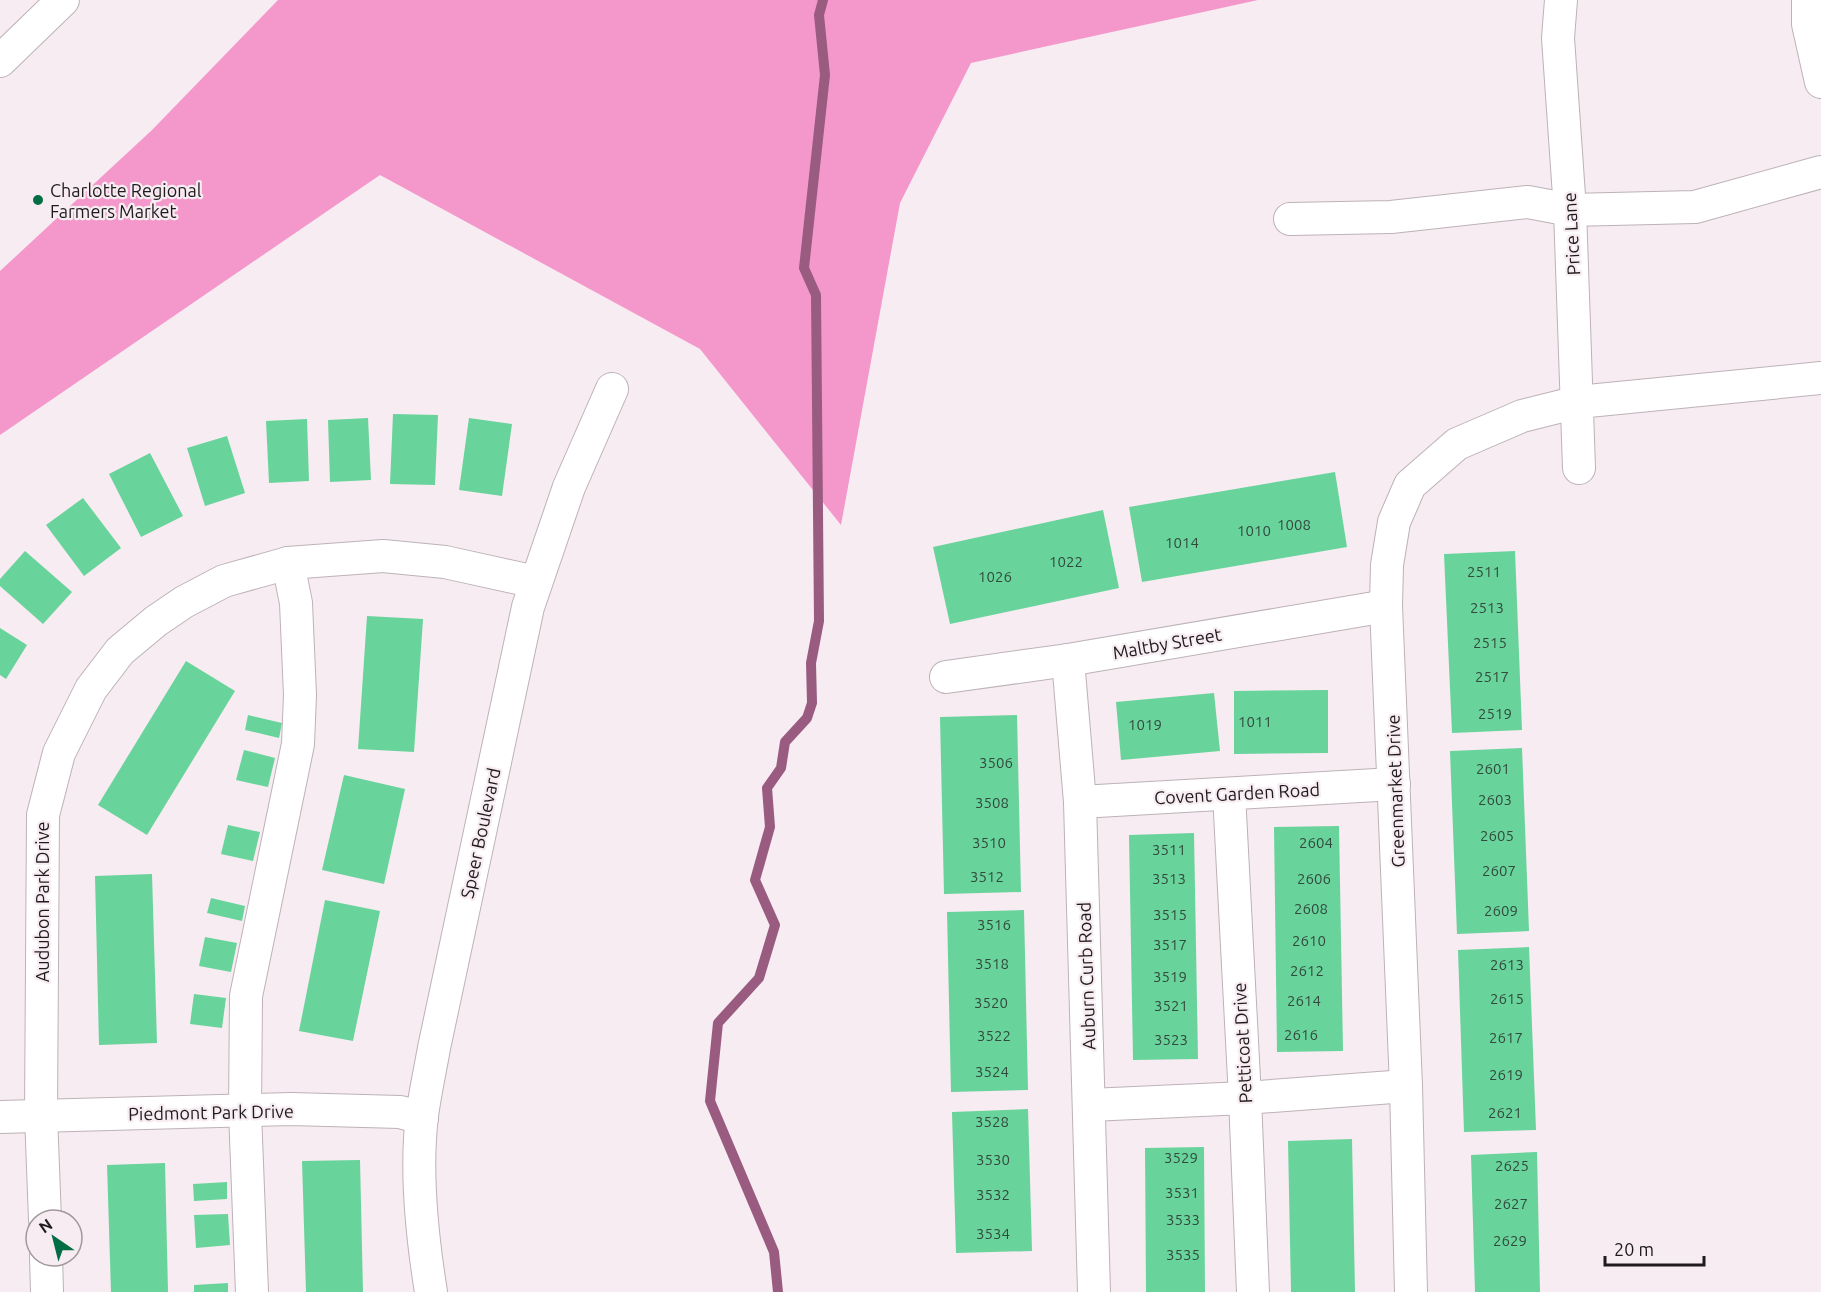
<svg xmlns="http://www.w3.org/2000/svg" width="1821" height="1292" viewBox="0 0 1821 1292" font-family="Ubuntu,sans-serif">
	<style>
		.forest { fill: #f498cc }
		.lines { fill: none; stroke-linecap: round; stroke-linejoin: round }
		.stream { stroke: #9a5b80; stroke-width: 10 }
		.building { fill: #69d39c }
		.minor-casing { stroke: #bcb2b7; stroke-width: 34 }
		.minor { stroke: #fff; stroke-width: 32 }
		.poi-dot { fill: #036e45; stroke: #f7ecf1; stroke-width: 2 }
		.labels { text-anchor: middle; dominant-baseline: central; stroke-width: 4.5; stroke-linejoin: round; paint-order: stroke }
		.number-label { font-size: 15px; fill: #32493d }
		.poi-label { font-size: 18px; fill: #1f1b1d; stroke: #f7ecf1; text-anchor: start }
		.street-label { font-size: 18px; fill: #1f1b1d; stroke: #f7ecf1 }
	</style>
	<rect width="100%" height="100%" fill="#f7ecf1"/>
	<path class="forest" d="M 278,0 L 1258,0 L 971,63 L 900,203 L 841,525 L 700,349 L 380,175 L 0,435 L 0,271 L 152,130 Z"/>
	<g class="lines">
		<path class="stream" d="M 778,1292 L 774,1252 L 710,1101 L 718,1023 L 759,978 L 775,925 L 755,880 L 770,827 L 767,788 L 781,768 L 785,742 L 807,718 L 812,703 L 811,663 L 819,621 L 816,295 L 804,268 L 825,75 L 819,15 L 823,0"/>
	</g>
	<g class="building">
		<path d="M 393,414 L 438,415 L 435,485 L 390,484 Z"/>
		<path d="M 368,418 L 371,480 L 330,482 L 328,420 Z"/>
		<path d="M 469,418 L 512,424 L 502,496 L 459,490 Z"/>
		<path d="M 307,419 L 309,481 L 269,483 L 266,421 Z"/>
		<path d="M 227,436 L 245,493 L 205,506 L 187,448 Z"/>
		<path d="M 150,453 L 183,516 L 141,537 L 109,474 Z"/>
		<path d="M 1335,472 L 1347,547 L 1142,582 L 1129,507 Z"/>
		<path d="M 83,498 L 121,548 L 84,576 L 46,525 Z"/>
		<path d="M 1103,510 L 1119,588 L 950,624 L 933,547 Z"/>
		<path d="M 25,551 L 72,592 L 43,624 L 0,586 L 0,579 Z"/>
		<path d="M 1515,551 L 1522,730 L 1452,733 L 1444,554 Z"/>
		<path d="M 367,616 L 423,619 L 414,752 L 358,749 Z"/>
		<path d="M 0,628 L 27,645 L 6,679 L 0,675 Z"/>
		<path d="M 186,661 L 235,691 L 147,835 L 98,805 Z"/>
		<path d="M 1328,690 L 1328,753 L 1234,754 L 1234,691 Z"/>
		<path d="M 1214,693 L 1220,751 L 1121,760 L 1116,702 Z"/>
		<path d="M 248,715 L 282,723 L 279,738 L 245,730 Z"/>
		<path d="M 1017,715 L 1021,892 L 944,894 L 940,717 Z"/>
		<path d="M 1522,748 L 1529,931 L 1457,934 L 1450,751 Z"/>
		<path d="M 244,750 L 275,758 L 268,787 L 236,780 Z"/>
		<path d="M 344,775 L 405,789 L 384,884 L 322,870 Z"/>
		<path d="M 228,825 L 260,832 L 253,861 L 221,854 Z"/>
		<path d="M 1339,826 L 1343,1051 L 1277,1052 L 1274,827 Z"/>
		<path d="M 1194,833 L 1198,1059 L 1133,1060 L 1129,835 Z"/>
		<path d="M 152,874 L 157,1043 L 99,1045 L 95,876 Z"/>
		<path d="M 211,898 L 245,906 L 242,921 L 207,913 Z"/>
		<path d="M 325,900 L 380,911 L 353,1041 L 299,1031 Z"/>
		<path d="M 1024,910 L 1028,1090 L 951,1092 L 947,912 Z"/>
		<path d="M 205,937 L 237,943 L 231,972 L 199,966 Z"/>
		<path d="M 1529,947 L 1536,1130 L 1464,1132 L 1458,950 Z"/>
		<path d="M 194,994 L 226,998 L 222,1028 L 190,1024 Z"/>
		<path d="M 1028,1109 L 1032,1251 L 956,1253 L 952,1112 Z"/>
		<path d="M 1352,1139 L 1355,1292 L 1291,1292 L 1288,1141 Z"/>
		<path d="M 1204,1147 L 1205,1292 L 1146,1292 L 1145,1148 Z"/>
		<path d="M 1537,1152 L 1540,1292 L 1475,1292 L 1471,1155 Z"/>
		<path d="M 360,1160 L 363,1292 L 306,1292 L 302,1161 Z"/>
		<path d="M 165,1163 L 168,1292 L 111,1292 L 107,1165 Z"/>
		<path d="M 227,1182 L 227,1199 L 194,1201 L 193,1184 Z"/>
		<path d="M 228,1214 L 230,1245 L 196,1248 L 194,1215 Z"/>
		<path d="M 228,1283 L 228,1292 L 194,1292 L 194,1285 Z"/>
	</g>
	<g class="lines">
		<g class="minor-casing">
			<g id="minor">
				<path d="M 1561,0 L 1558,38 L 1570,210 L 1579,468"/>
				<path d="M 1808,0 L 1808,24 L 1821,82"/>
				<path d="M 0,61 L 63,0"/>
				<path d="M 1290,219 L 1391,217 L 1528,202 L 1570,210 L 1695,207 L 1821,172"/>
				<path d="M 1068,660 L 1080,802 L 1094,1292"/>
				<path d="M 946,677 L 1068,660 L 1386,606"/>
				<path d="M 1229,794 L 1245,1098 L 1253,1292"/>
				<path d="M 1080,802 L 1394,784"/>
				<path d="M 1090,1105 L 1245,1098 L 1406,1086"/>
				<path d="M 0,1117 L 291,1109 L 400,1112 L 422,1118"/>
				<path d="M 45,1220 L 41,1115 L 43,815 L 59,753 L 91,689 L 120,651 L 156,621 L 184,602 L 224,581 L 288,563 L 383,556 L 445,562 L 536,582"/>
				<path d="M 46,1256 L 47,1292"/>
				<path d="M 252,1292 L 245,1112 L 246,996 L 298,744 L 300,695 L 296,603 L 288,563"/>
				<path d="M 431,1292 C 422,1236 415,1173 422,1116 C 425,1093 430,1071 434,1048 L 528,607 L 569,487 L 612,389"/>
				<path d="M 1411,1292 L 1406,1086 L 1386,606 L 1387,565 L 1394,522 L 1410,485 L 1457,444 L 1522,416 L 1578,402 L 1821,378"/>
			</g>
		</g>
		<use href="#minor" class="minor"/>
	</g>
	<circle class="poi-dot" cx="38" cy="200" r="6"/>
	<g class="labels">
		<g class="number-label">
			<text x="1294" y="524">1008</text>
			<text x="1254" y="530">1010</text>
			<text x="1182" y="542">1014</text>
			<text x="1066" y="561">1022</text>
			<text x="1484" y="571">2511</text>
			<text x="995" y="576">1026</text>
			<text x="1487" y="607">2513</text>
			<text x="1490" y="642">2515</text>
			<text x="1492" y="676">2517</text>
			<text x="1495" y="713">2519</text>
			<text x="1255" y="721">1011</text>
			<text x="1145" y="724">1019</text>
			<text x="996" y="762">3506</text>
			<text x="1493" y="768">2601</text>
			<text x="1495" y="799">2603</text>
			<text x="992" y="802">3508</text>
			<text x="1497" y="835">2605</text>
			<text x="989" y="842">3510</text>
			<text x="1316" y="842">2604</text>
			<text x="1169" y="849">3511</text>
			<text x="1499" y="870">2607</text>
			<text x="987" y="876">3512</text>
			<text x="1169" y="878">3513</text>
			<text x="1314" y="878">2606</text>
			<text x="1311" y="908">2608</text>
			<text x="1501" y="910">2609</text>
			<text x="1170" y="914">3515</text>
			<text x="994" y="924">3516</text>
			<text x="1309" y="940">2610</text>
			<text x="1170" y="944">3517</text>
			<text x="992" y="963">3518</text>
			<text x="1507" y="964">2613</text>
			<text x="1307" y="970">2612</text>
			<text x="1170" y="976">3519</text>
			<text x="1507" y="998">2615</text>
			<text x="1304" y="1000">2614</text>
			<text x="991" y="1002">3520</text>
			<text x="1171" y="1005">3521</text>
			<text x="1301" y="1034">2616</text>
			<text x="994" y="1035">3522</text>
			<text x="1506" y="1037">2617</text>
			<text x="1171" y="1039">3523</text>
			<text x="992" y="1071">3524</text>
			<text x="1506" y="1074">2619</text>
			<text x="1505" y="1112">2621</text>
			<text x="992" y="1121">3528</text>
			<text x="1181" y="1157">3529</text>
			<text x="993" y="1159">3530</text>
			<text x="1512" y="1165">2625</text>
			<text x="1182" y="1192">3531</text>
			<text x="993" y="1194">3532</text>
			<text x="1511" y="1203">2627</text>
			<text x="1183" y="1219">3533</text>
			<text x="993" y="1233">3534</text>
			<text x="1510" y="1240">2629</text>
			<text x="1183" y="1254">3535</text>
		</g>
		<g class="poi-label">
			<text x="50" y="190">Charlotte Regional<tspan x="50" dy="21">Farmers Market</tspan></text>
		</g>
		<g class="street-label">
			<text transform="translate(1571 234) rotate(-93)">Price Lane</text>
			<text transform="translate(1167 643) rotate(-10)">Maltby Street</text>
			<text transform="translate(1395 791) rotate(-92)">Greenmarket Drive</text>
			<text transform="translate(1237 793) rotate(-3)">Covent Garden Road</text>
			<text transform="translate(480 833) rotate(-78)">Speer Boulevard</text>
			<text transform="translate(42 902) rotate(-90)">Audubon Park Drive</text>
			<text transform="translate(1086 976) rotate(-92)">Auburn Curb Road</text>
			<text transform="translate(1242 1043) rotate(-93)">Petticoat Drive</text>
			<text transform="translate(211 1112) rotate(-1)">Piedmont Park Drive</text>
		</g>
	</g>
	<g transform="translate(54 1238) rotate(325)"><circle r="28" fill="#f7ecf1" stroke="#a1989c" stroke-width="1.5"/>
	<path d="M0-4.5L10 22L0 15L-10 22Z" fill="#036e45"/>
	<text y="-9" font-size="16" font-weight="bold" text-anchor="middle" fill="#1f1b1d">N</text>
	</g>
	<path d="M1605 1256v9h99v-9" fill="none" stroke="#1f1b1d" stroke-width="3"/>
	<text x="1614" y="1256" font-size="18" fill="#1f1b1d" stroke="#f7ecf1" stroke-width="4.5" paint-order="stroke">20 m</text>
</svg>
